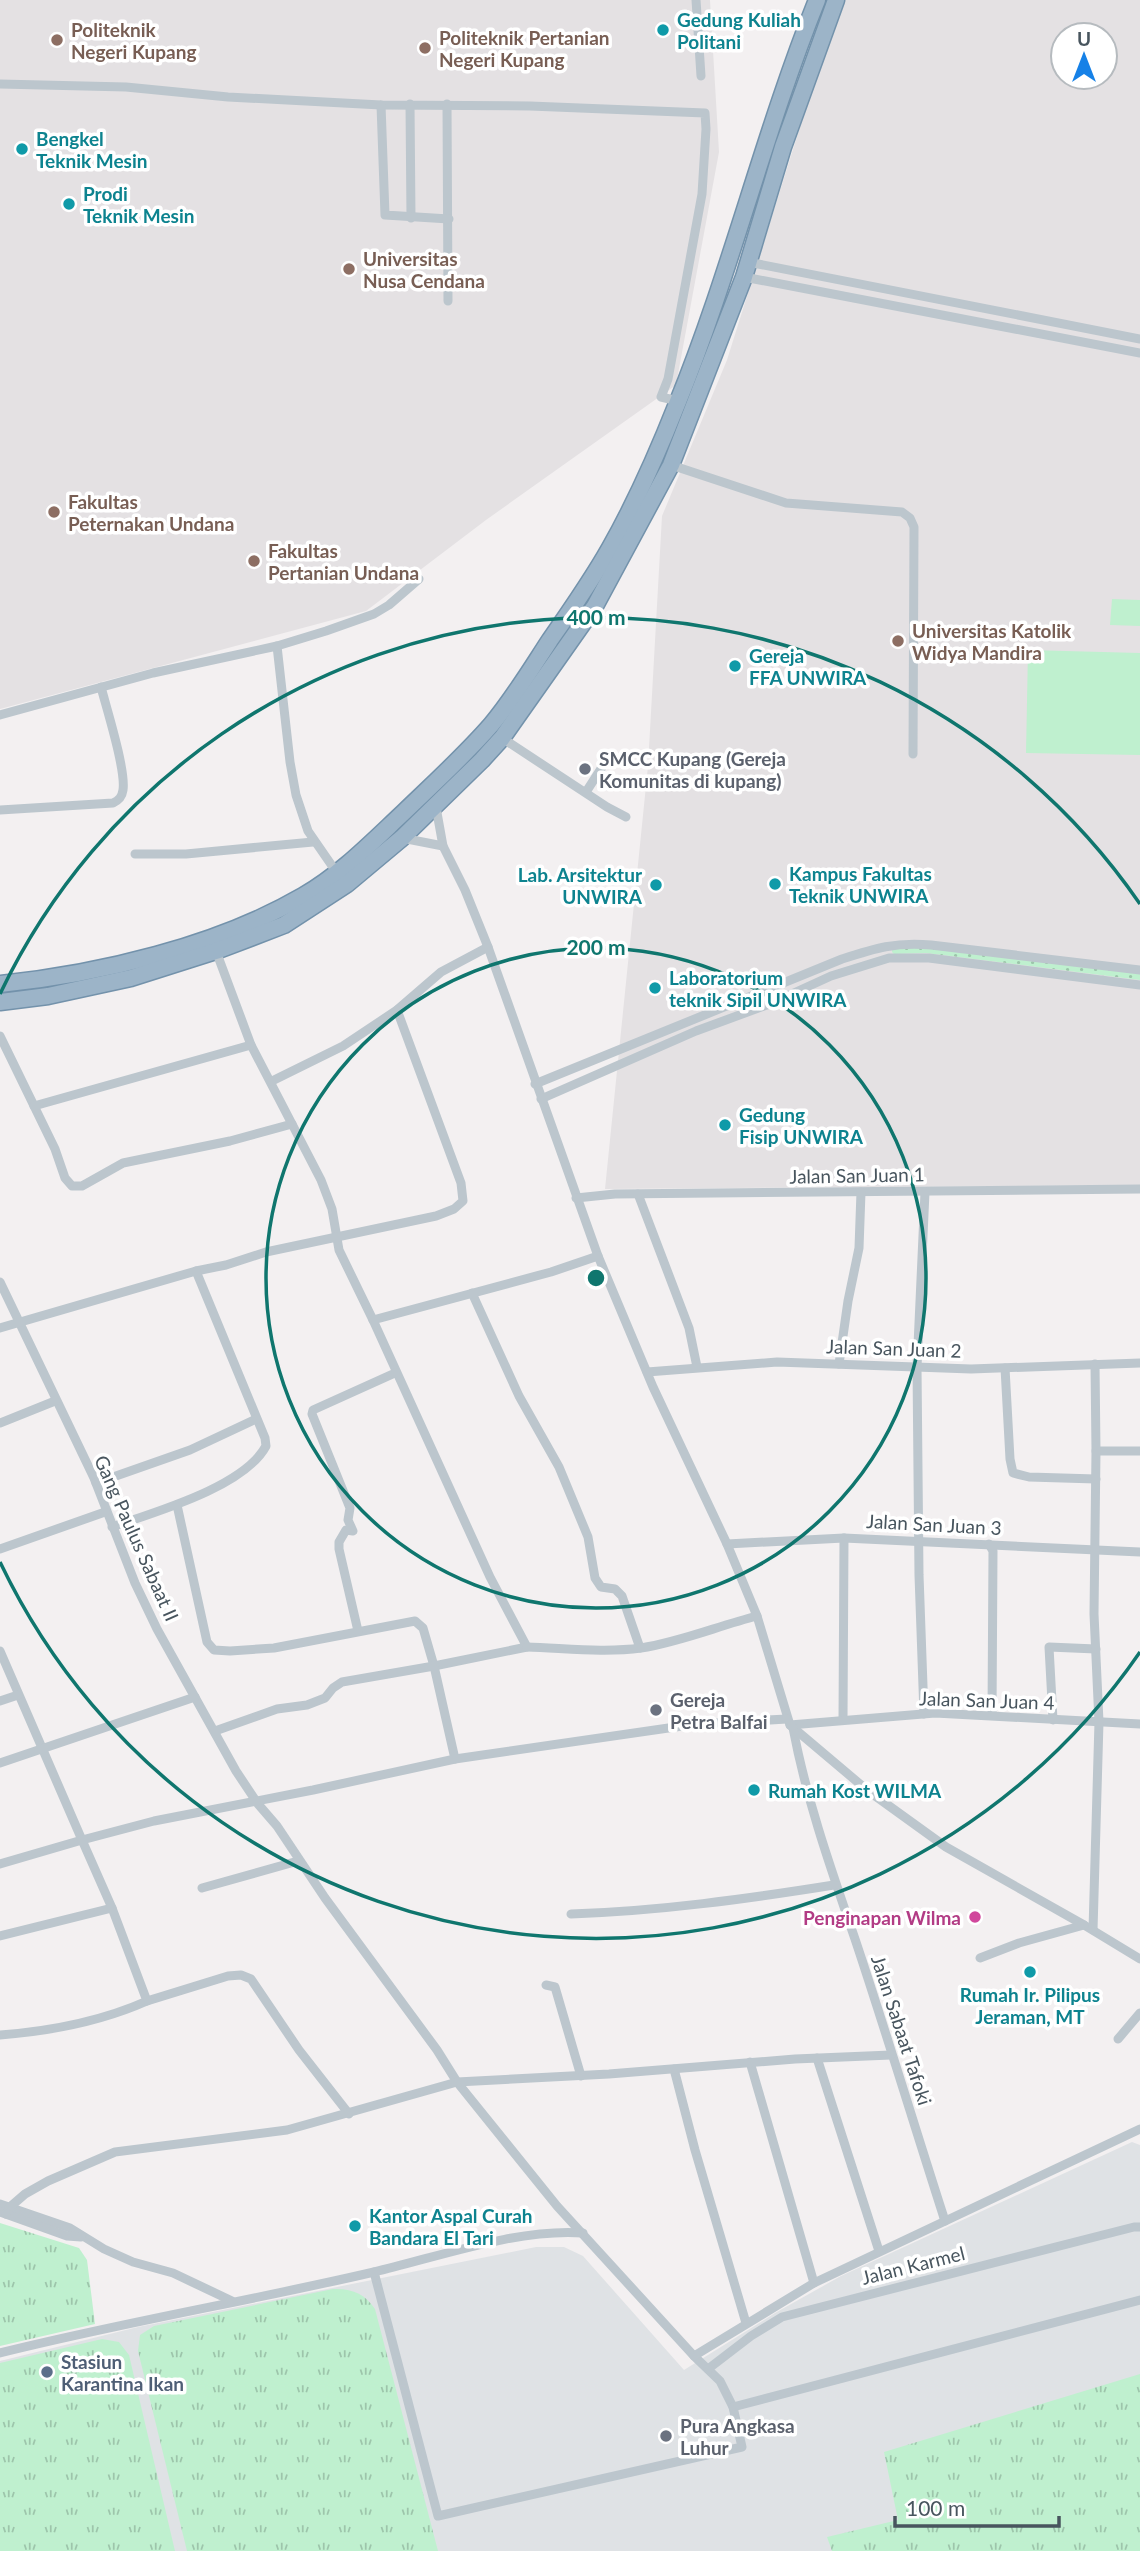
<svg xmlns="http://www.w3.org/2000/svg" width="1140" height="2551" viewBox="0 0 1140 2551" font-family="Lato,sans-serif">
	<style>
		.education { fill: #e4e1e3; fill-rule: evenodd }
		.airport { fill: #dfe2e5 }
		.grass { fill: url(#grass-tufts) }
		.garden { fill: url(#garden-dots) }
		.pitch { fill: #bff0cf }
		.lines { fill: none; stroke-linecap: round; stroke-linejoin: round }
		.trunk-casing { stroke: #7392ab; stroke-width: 19 }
		.minor { stroke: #bcc6cd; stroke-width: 9 }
		.trunk { stroke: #9cb4c8; stroke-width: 16 }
		.ring { fill: none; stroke: #0f766e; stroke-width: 3.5 }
		.culture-dot { fill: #0f9aa8; stroke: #fff; stroke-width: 2.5 }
		.education-dot { fill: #8d6e63; stroke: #fff; stroke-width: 2.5 }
		.worship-dot { fill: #6b7280; stroke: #fff; stroke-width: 2.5 }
		.hotel-dot { fill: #d1479c; stroke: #fff; stroke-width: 2.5 }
		.service-dot { fill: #5c6f8a; stroke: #fff; stroke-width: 2.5 }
		.labels { text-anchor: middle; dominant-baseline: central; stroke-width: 7; stroke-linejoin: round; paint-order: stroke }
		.culture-label { font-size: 19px; font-weight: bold; fill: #0d838f; stroke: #fff; text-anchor: start }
		.education-label { font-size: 19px; font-weight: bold; fill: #785e54; stroke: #fff; text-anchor: start }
		.worship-label { font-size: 19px; font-weight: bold; fill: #5b616d; stroke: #fff; text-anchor: start }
		.street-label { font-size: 19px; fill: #48555e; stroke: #fff }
		.hotel-label { font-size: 19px; font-weight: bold; fill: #b23c85; stroke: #fff; text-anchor: end }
		.service-label { font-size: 19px; font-weight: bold; fill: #4e5e75; stroke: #fff; text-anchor: start }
		.centre { fill: #0f766e; stroke: #fff; stroke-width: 3.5 }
		.ring-label { font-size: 21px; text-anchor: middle; font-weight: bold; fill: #0f766e; stroke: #fff; stroke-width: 7; stroke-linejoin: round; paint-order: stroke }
	</style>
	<defs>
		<pattern id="grass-tufts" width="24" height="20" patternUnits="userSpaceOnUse" patternTransform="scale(1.75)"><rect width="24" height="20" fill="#bff0cf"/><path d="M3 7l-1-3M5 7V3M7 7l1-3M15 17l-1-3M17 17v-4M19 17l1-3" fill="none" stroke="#9dc5ab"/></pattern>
		<pattern id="garden-dots" width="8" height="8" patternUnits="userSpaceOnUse" patternTransform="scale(1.75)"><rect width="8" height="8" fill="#bff0cf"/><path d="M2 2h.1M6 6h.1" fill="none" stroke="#9dc5ab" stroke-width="1.8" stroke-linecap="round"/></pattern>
	</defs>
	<rect width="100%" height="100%" fill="#f3f0f1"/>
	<g class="education">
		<path d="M 0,0 L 710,0 L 719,152 L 676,385 L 486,520 L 366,611 L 0,709 Z"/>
		<path d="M 845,0 L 1140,0 L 1140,1185 L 605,1189 L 648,766 L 662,516 L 727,360 L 815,79 ZM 1063,35 L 1105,35 L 1105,77 L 1063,77 Z"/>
	</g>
	<path class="airport" d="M 1132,2142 L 1140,2145 L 1140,2551 L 0,2551 L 0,2361 L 138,2327 L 536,2247 L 564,2247 L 583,2256 L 684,2370 L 775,2313 L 841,2276 Z"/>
	<g class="grass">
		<path d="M 0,2223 L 79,2248 L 87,2260 L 95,2324 L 0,2346 Z"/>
		<path d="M 333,2289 C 352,2288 365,2294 375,2309 L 438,2551 L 187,2551 L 138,2351 L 140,2335 L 154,2326 Z"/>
		<path d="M 102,2339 L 119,2342 L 129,2355 L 175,2551 L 0,2551 L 0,2363 Z"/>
		<path d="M 1140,2374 L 1140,2551 L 832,2551 L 827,2537 L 898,2520 L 884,2452 Z"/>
	</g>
	<path class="garden" d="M 901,945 L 1140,974 L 1140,980 L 926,953 L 894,954 L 892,952 L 892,947 Z"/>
	<g class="pitch">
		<path d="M 1112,599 L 1140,600 L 1140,626 L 1110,625 Z"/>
		<path d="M 1028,650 L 1140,653 L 1140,755 L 1026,753 Z"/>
	</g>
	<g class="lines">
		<g class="trunk-casing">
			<g id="trunk">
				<path d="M 0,984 C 99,974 217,946 303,896 C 340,875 372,842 403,813 C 433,784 464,756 491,725 C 513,699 531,669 550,640 C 571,610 592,580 610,548 C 636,502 658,452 677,404 C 731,272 764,132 817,0"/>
				<path d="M 0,1002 L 48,996 L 131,978 L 216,951 L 284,925 L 347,884 L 402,838 L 482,760 L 502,738 L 595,606 L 671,465 L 744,277 L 783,147 L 836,0"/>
			</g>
		</g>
		<g class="minor">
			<path d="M 696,0 L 701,76"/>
			<path d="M 0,84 L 126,87 L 228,97 L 381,105 L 530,106 L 705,113 L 706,129 L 702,194 L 668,379 L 661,397 L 678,401"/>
			<path d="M 410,104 L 411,218"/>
			<path d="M 447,104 L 448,301"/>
			<path d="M 381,105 L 385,215 L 449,219"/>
			<path d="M 748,262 L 1140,339"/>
			<path d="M 744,277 L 1140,353"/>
			<path d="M 671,465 L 786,503 L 902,512 L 910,518 L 914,527 L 913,754"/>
			<path d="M 277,646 L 290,762 L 296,795 L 308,831 L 337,873"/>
			<path d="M 0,715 L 153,673 L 277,646 L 326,631 L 374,614 L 389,605 L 419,579"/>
			<path d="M 502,738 L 607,807 L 626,817"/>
			<path d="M 586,792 L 606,761"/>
			<path d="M 436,807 L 443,846 L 465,890 L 488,947 L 598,1256 L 653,1387 L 727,1544 L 757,1616 L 790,1725 L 867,1790 L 946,1847 L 1084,1925 L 1140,1959"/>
			<path d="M 0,810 L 113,803 C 119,800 122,797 123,790 C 126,770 107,710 101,687"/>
			<path d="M 402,838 L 443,846"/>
			<path d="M 135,854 L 186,854 L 313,842"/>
			<path d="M 0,1036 L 55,1149 L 65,1178 L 72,1186 L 82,1186 L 123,1163 L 230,1141 L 292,1124 L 251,1045 L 216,951"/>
			<path d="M 272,1081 L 343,1046 L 397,1010 L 441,972 L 488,947"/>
			<path d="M 535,1084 L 842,959 C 876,948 895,942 931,945 L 1140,970"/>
			<path d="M 541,1099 L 696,1031 L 772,1003 L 831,976 L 889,958 L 929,958 L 1140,985"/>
			<path d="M 34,1106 L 251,1045"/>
			<path d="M 292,1124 L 321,1180 L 332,1209 L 339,1250 L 373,1320"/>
			<path d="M 638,1194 L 689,1328 L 697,1367"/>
			<path d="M 576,1198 L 615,1194 L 1140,1189"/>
			<path d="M 196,1271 L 226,1265 L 266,1252 L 436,1216 L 454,1209 L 463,1201 L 461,1183 L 397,1010"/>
			<path d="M 0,1282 L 94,1478 L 135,1583 L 157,1629 L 236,1771 L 258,1804 L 277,1826 L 325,1898 L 437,2050 L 457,2082 L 557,2206 L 694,2356 L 720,2381 L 733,2407 L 742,2447 L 438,2516 L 374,2272"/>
			<path d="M 472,1293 L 519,1396 L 559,1467 L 588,1537 L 595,1578 L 601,1587 L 615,1589 L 622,1596 L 640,1648"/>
			<path d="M 0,1328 L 196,1271 L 265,1438 L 266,1446 C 244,1487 155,1512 112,1527"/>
			<path d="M 839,1364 L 848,1301 L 859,1248 L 861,1192"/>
			<path d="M 1005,1368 L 1010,1459 L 1013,1473 L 1029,1477 L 1096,1479"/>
			<path d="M 647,1372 L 777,1362 L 971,1369 L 1140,1363"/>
			<path d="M 0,1423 L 55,1401"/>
			<path d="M 1096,1451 L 1140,1451"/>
			<path d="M 96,1483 L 190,1450 L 256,1419"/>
			<path d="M 177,1505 L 207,1642 L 214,1650 L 230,1651 L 274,1648 L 415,1621 L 423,1628 L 434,1666 L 527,1647 L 490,1577 L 373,1320 L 551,1272 L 598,1256"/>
			<path d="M 727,1544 L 844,1538 L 1140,1552"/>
			<path d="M 989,1544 L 993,1551 L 992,1715"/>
			<path d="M 0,1549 L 105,1512"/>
			<path d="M 358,1631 L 339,1549 L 339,1542 L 346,1530 L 353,1531 L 348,1520 L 350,1508 L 312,1414 L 313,1410 L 395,1373"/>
			<path d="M 527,1647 C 564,1648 604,1653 641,1648 C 680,1642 718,1626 757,1616"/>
			<path d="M 0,1651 L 82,1840 L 0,1864"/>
			<path d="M 0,1701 L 18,1695"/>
			<path d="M 924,1714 L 919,1575 L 917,1367 L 925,1192"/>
			<path d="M 843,1720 L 844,1538"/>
			<path d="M 1053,1720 L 1049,1647 L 1096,1649"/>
			<path d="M 790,1725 L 935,1713 L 1140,1724"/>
			<path d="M 793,1728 C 807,1802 832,1872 856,1942 C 887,2035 915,2128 945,2221"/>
			<path d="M 215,1731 L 277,1709 L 307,1705 L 325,1698 L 333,1688 L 342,1682 L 434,1666 L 455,1759"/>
			<path d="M 0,1763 L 195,1697"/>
			<path d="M 202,1888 L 298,1861"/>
			<path d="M 571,1914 C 660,1911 746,1899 834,1885"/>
			<path d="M 1093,1930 L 1099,1722 L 1094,1614 L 1096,1451 L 1095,1364"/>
			<path d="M 0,1936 L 112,1908"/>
			<path d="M 980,1958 L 1019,1943 L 1084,1925"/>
			<path d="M 546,1985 L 555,1987 L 581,2076"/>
			<path d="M 147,2001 L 228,1976 L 241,1975 L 251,1979 L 299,2050 L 349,2114"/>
			<path d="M 0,2035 C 51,2031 100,2022 147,2001 L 112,1908 L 82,1840 L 154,1821 L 313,1790 L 455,1759 L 696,1724 L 787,1719"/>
			<path d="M 1118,2039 L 1140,2013"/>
			<path d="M 817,2058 L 879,2251"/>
			<path d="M 750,2062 L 814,2283"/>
			<path d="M 674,2069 L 695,2150 L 746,2323"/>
			<path d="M 0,2204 L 70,2228 L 104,2249 L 133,2262 L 173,2273 L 232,2301"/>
			<path d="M 0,2212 L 67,2236 L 81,2237"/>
			<path d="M 6,2214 L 10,2207 L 25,2194 L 48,2181 L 115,2152 L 287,2130 L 457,2082 L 609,2074 L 795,2059 L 891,2055"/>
			<path d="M 0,2353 C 124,2322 250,2301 374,2272 C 438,2257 518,2228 583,2233"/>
			<path d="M 694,2356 L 814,2283 L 1140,2129"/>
			<path d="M 708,2369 L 751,2336 L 782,2317 L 1134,2227 L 1140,2227"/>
			<path d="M 733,2407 L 1140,2300"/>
		</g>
		<use href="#trunk" class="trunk"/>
	</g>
	<g class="ring">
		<circle cx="596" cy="1278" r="330"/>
		<path d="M1140 1652A660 660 0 0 1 0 1562M0 994A660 660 0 0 1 1140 904"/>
	</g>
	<g class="culture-dot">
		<circle cx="663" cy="30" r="7"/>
		<circle cx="22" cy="149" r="7"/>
		<circle cx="69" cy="204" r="7"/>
		<circle cx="735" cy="666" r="7"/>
		<circle cx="775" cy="884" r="7"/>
		<circle cx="656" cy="885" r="7"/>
		<circle cx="655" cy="988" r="7"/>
		<circle cx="725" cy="1125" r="7"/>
		<circle cx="754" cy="1790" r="7"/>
		<circle cx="1030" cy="1972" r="7"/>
		<circle cx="355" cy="2226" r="7"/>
	</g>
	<g class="education-dot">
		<circle cx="57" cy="40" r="7"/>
		<circle cx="425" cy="48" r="7"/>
		<circle cx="349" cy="269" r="7"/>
		<circle cx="54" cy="512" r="7"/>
		<circle cx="254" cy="561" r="7"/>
		<circle cx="898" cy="641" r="7"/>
	</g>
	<g class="worship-dot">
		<circle cx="585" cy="769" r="7"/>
		<circle cx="656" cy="1710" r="7"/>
		<circle cx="666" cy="2436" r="7"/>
	</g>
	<circle class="hotel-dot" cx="975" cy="1917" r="7"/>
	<circle class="service-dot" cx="47" cy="2372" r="7"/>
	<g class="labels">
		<g class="culture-label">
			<text x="677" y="19">Gedung Kuliah<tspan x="677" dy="22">Politani</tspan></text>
			<text x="36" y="138">Bengkel<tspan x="36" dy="22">Teknik Mesin</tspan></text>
			<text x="83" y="193">Prodi<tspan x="83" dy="22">Teknik Mesin</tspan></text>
			<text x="749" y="655">Gereja<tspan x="749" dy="22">FFA UNWIRA</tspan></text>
			<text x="789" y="873">Kampus Fakultas<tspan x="789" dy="22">Teknik UNWIRA</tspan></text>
			<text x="642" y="874" text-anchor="end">Lab. Arsitektur<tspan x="642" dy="22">UNWIRA</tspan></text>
			<text x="669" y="977">Laboratorium<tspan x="669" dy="22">teknik Sipil UNWIRA</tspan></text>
			<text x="739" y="1114">Gedung<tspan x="739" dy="22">Fisip UNWIRA</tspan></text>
			<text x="768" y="1790">Rumah Kost WILMA</text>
			<text x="1030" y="1994" text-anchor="middle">Rumah Ir. Pilipus<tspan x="1030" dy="22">Jeraman, MT</tspan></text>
			<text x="369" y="2215">Kantor Aspal Curah<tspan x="369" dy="22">Bandara El Tari</tspan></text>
		</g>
		<g class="education-label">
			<text x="71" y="29">Politeknik<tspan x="71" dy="22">Negeri Kupang</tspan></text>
			<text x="439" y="37">Politeknik Pertanian<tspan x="439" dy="22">Negeri Kupang</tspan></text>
			<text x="363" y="258">Universitas<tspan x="363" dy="22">Nusa Cendana</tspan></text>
			<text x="68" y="501">Fakultas<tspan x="68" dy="22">Peternakan Undana</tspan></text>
			<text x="268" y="550">Fakultas<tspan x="268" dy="22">Pertanian Undana</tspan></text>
			<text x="912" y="630">Universitas Katolik<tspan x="912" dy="22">Widya Mandira</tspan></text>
		</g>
		<g class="worship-label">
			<text x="599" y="758">SMCC Kupang (Gereja<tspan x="599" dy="22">Komunitas di kupang)</tspan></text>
			<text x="670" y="1699">Gereja<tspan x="670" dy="22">Petra Balfai</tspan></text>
			<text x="680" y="2425">Pura Angkasa<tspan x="680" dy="22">Luhur</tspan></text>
		</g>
		<g class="street-label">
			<text transform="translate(857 1175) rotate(-1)">Jalan San Juan 1</text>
			<text transform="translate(894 1348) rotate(2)">Jalan San Juan 2</text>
			<text transform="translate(934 1524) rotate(3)">Jalan San Juan 3</text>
			<text transform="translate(137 1538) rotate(66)">Gang Paulus Sabaat II</text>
			<text transform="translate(987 1700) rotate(2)">Jalan San Juan 4</text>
			<text transform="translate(902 2030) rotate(72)">Jalan Sabaat Tafoki</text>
			<text transform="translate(913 2265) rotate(-14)">Jalan Karmel</text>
		</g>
		<g class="hotel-label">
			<text x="961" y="1917">Penginapan Wilma</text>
		</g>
		<g class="service-label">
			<text x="61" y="2361">Stasiun<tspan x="61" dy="22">Karantina Ikan</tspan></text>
		</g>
	</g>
	<circle cx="596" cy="1278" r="10" class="centre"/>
	<g class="ring-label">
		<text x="596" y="625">400 m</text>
		<text x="596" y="955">200 m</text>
	</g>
	<g transform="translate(1084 56)"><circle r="33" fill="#ffffff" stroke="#b6bbbf" stroke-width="2"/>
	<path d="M0-5L12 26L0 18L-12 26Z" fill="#1681e7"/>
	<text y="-10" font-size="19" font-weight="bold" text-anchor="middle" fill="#48555e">U</text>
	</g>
	<path d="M895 2516v10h164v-10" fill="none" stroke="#48555e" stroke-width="3.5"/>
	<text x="906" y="2516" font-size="21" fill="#48555e" stroke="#ffffff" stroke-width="5" paint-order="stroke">100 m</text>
</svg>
